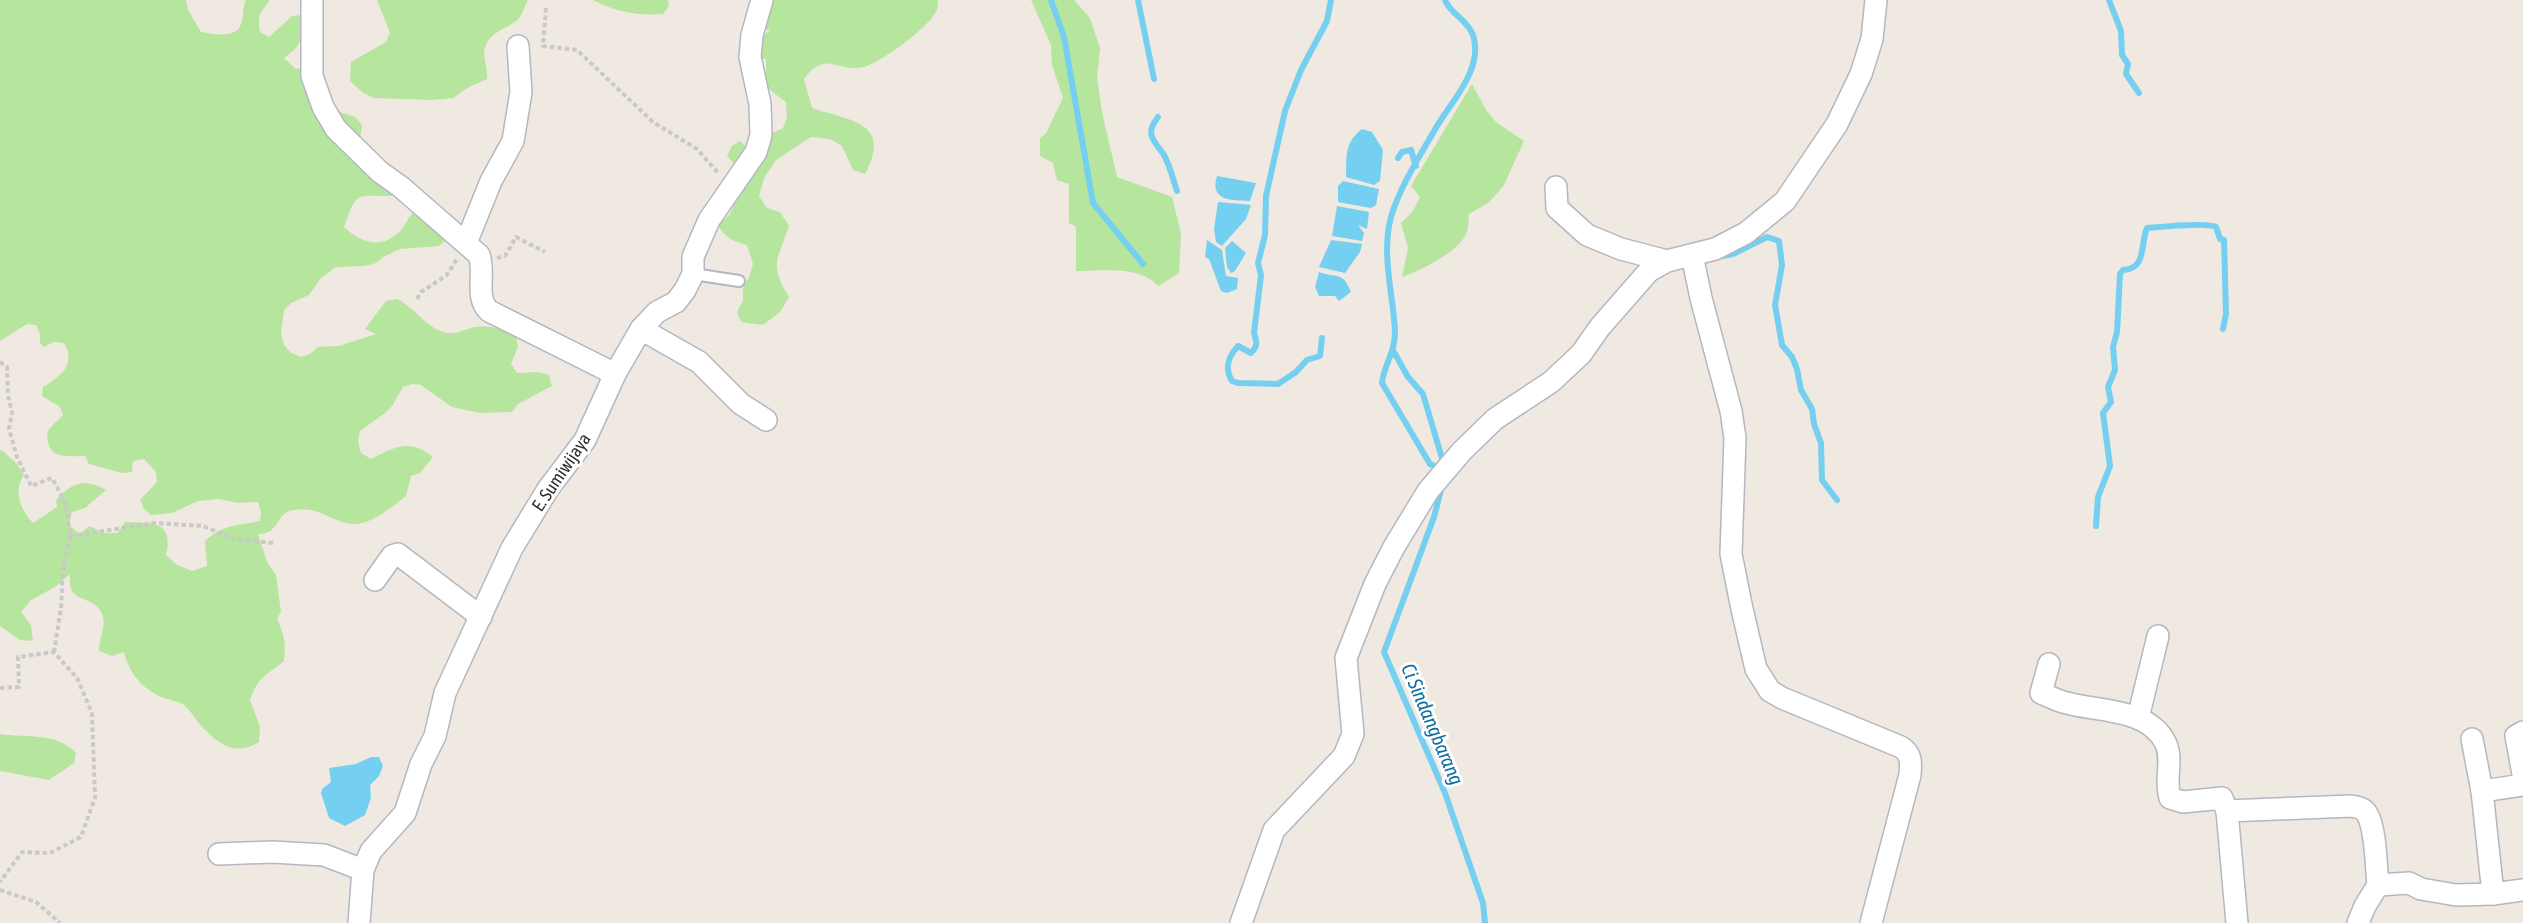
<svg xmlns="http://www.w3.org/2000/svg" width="2523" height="923" viewBox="0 0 2523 923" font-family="'Asap Condensed',sans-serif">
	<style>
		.green { fill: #b6e59e }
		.water { fill: #75cff0 }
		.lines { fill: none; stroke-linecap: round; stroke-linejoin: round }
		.stream { stroke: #75cff0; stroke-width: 6 }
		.service-casing { stroke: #b4b7c1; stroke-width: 14 }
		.minor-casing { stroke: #b4b7c1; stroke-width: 24 }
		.path { stroke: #c9c9c9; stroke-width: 4; stroke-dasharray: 4.5 3; stroke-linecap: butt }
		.service { stroke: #fff; stroke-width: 10 }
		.minor { stroke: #fff; stroke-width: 21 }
		.labels { text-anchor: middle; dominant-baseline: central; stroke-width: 6; stroke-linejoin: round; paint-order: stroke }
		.street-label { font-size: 18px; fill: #2e2e2e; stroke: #fff }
		.water-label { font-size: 20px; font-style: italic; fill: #0d6fa3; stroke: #fff }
	</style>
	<rect width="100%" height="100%" fill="#efe9e1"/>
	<g class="green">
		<path d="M 0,0 L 186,0 L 188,10 L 201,32 C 213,34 237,39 241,24 C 244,16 242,8 246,0 L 270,0 C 260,14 257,14 260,32 L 269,37 L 292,16 L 303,15 C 303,39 303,44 284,58 L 296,69 L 306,67 L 334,110 L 355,117 L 362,125 L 359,146 L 391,184 L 392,196 C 355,196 357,190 344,227 C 362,244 383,250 402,229 C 406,224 408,217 413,213 C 418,209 424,206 430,204 L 440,207 L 444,217 L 446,240 L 439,246 L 400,249 L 383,257 L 376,263 L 365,266 L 336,267 L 321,278 L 309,295 L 291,303 L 284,310 L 281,333 L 284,345 L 291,353 L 301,357 L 310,354 L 318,347 L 339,346 L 376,334 L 365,329 L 386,301 L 397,299 C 414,307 425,326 443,332 C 456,336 463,329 475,327 C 490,325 504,328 516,336 L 518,347 L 511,364 L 517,373 L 538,372 L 549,375 L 552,386 L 518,404 L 512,412 L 480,413 L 452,407 L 421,385 L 412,384 L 403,387 L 392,406 L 385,413 L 360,431 L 358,442 L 361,453 L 371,459 C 395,447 410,438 433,457 L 420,473 L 411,476 L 406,496 C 392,507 371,525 352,524 C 331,522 320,506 294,510 C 274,513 281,534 258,534 L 267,562 L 276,575 L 281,612 L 277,618 C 284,636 286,641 284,661 C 265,677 259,675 250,700 L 260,727 L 259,742 C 235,756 221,746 202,727 C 196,720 191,711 184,705 C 176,700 166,700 157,695 C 140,686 128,671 124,652 L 112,656 L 99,651 C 99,638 107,625 102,614 C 92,592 67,607 70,574 L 55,587 L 31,600 L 21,612 L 31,625 L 33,641 L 20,640 L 0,626 L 0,451 L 2,450 L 16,463 L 24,475 C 12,491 21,510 33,523 L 57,507 L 56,500 C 72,482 85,478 106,490 L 85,508 L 72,512 L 69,525 L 79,534 L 90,526 L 103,533 L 118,533 L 125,522 C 152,523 174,520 166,555 L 177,565 L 192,571 L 207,566 L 205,541 C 224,524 236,526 260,521 L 261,512 L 258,502 L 238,503 L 219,499 L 198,501 L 172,513 L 151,515 L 144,509 L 140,500 L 157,482 L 156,472 L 144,459 L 133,461 L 132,472 L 122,473 L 89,464 L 85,456 C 72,455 53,461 48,443 C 47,439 47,433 49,429 C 53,424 59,420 63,415 L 60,407 L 42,396 L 43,387 C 60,377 77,364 64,343 L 54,342 L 44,347 L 40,343 L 40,334 L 36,325 L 27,324 L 0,341 Z"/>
		<path d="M 377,0 L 528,0 C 525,5 523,13 519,18 C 513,26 495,30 488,41 C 479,53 489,67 487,79 L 469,87 L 453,98 L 432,100 L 374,98 L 363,93 L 350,81 L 351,62 L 386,42 L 390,33 Z"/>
		<path d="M 593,0 L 668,0 L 669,6 L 663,14 C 639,16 615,12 593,0 Z"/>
		<path d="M 760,0 L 938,0 C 938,3 938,6 937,9 C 933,25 880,63 864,67 C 836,73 826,49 804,79 L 812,108 C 849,121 893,121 865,174 L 853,170 L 842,146 L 830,139 L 811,137 L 776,160 L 764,178 L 759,196 L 767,208 L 780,212 L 789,226 C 778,260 768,263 789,297 L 780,312 L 763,325 L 741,322 L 737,312 L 743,300 L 743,288 L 749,277 L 753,264 L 747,245 C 733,241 725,238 718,225 L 729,215 L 745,184 L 741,171 L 727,156 L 732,146 L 740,141 L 754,153 L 771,134 L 783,128 L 787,117 L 786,102 L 766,87 L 766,59 L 753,58 L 757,41 L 770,30 L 756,29 Z"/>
		<path d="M 1031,0 L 1074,0 L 1090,18 L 1100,48 L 1097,77 L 1102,112 L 1117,177 L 1172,197 L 1181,234 L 1179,273 L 1158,286 C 1140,265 1101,271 1076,271 L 1076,227 L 1069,223 L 1069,184 L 1057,180 L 1053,163 L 1040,156 L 1040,138 L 1046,133 L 1063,98 L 1052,65 L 1051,45 Z"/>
		<path d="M 1472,84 L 1486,110 L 1496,122 L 1524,141 L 1503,187 L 1488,203 L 1469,214 C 1468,220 1469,229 1466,234 C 1458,252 1420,271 1402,277 L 1408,248 L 1401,223 L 1413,211 L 1420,197 L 1411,186 Z"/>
		<path d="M 0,734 C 25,738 57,732 76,753 L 74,763 L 49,780 L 0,771 Z"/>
	</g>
	<g class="water">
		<path d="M 1362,129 L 1372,132 L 1383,150 L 1380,181 L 1374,185 L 1346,177 C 1347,155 1344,143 1362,129 Z"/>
		<path d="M 1217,176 L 1256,183 L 1250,201 C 1233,200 1209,202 1217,176 Z"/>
		<path d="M 1343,181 L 1379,189 L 1376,205 L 1371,208 L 1338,202 L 1338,186 Z"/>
		<path d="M 1218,202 L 1251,205 L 1246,219 L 1222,246 L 1216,242 L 1214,229 Z"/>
		<path d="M 1337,206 L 1369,212 L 1367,229 L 1358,225 L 1364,233 L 1362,241 L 1332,236 Z"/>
		<path d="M 1207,240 L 1222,250 L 1226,276 L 1238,278 L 1237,289 L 1227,293 L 1221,291 L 1209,259 L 1205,257 Z"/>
		<path d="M 1331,240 L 1362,244 L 1360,252 L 1345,273 L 1319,267 Z"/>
		<path d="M 1232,241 L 1246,253 L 1235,271 L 1231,273 L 1227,267 L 1225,248 Z"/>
		<path d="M 1319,272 C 1337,279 1342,270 1351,292 L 1339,301 L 1335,296 L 1319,296 L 1315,287 Z"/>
		<path d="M 371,757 L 379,757 L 383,766 L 379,776 L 370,785 L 371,798 L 365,815 L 345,826 L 329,818 L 321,793 L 322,789 L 331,782 L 329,768 L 356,764 Z"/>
	</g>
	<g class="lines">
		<g class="stream">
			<path d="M 1051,0 L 1064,37 L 1093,203 L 1143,264"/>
			<path d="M 1138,0 L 1154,79"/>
			<path d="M 2109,0 L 2121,31 L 2122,55 L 2128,64 L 2126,74 L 2139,93"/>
			<path d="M 1158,117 C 1144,135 1154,140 1164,155 C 1170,166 1173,179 1177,191"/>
			<path d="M 1398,158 L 1402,152 L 1411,150 L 1416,166"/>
			<path d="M 1717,257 L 1733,254 L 1767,237 L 1779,241 L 1782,265 L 1775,305 L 1782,345 L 1792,357 L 1797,369 L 1801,390 L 1812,409 L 1814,424 L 1821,443 L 1822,480 L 1837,500"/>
			<path d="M 1322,338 L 1320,356 L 1307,360 L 1296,372 L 1278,384 L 1238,383 L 1232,381 C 1224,368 1228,357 1238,346 L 1251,353 C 1258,346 1257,342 1254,333 L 1261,275 L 1258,263 L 1265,235 L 1266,196 L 1285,111 L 1301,70 L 1327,21 L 1331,0"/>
			<path d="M 1394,352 L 1408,377 L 1423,394 L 1444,465"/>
			<path d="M 1441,469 L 1430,464 L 1382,383 C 1384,364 1395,354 1395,331 C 1393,293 1381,254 1391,217 C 1400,186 1421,154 1437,126 C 1452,101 1484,68 1473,35 C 1467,19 1450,14 1445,0"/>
			<path d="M 1442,486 L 1434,517 L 1384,652 L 1445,793 L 1483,903 L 1485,923"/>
			<path d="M 2096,526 L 2098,497 L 2110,466 L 2103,413 L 2111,402 L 2108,387 L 2115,370 L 2113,347 L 2117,332 L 2120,274 L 2123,270 C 2147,269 2140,244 2147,228 C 2160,227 2209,222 2216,227 L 2220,239 L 2224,240 L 2226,314 L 2223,329"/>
		</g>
		<g class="service-casing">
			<path id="service" d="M 693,274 L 739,281"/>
		</g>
		<g class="minor-casing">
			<g id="minor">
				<path d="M 312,0 L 312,76 L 323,107 L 336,129 L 380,172 L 401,187 L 479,255 C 486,273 474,297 489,311 L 615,374"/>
				<path d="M 1556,187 L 1557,208 L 1587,235 L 1621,249 L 1667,261"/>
				<path d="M 466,243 L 491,181 L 513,141 L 521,92 L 518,46"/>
				<path d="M 1692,255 L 1701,298 L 1731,411 L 1735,438 L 1731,554 L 1742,609 L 1756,669 L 1770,691 L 1782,698 L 1901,747 C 1912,754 1911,763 1910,775 L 1871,923"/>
				<path d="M 641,329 L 699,362 L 741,404 L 766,420"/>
				<path d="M 375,580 L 392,556 L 398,554 L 481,617"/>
				<path d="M 2049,664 L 2041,693 C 2048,696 2056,700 2063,702 C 2095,712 2147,707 2165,742 C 2174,759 2164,780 2170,798 L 2183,802 L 2222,798 L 2227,811"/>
				<path d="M 2138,718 L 2158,636"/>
				<path d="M 2523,732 L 2516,736 L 2523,774"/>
				<path d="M 2482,791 L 2523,785"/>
				<path d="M 219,854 L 272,852 L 324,855 L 363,870"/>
				<path d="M 2493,894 L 2523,890"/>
				<path d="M 359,923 L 363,870 L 371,851 L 405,813 L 421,764 L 435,736 L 445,693 L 512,548 L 548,489 L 585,440 L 615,374 L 641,329 L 657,312 L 676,302 L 685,290 L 693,274 L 693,257 L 709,220 L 756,152 L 761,135 L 760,104 L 750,57 L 752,35 L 762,0"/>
				<path d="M 1241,923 L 1274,830 L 1344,756 L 1353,734 L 1346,658 L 1375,584 L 1394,547 L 1428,491 L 1462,451 L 1495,419 L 1551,382 L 1581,354 L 1600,327 L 1649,271 L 1667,261 L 1715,249 L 1746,233 L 1785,201 L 1837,124 L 1861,74 L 1872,39 L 1876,0"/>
				<path d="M 2237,923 L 2227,811 L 2351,806 C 2357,807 2364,808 2367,814 C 2376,828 2376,867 2378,885"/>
				<path d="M 2358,923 L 2365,906 L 2378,885 L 2409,883 L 2421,889 L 2456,895 L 2493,894 L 2482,791 L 2472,739"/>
			</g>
		</g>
		<g class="path">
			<path d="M 546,8 L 543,46 L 577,50 L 653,122 L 697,149 L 719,174"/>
			<path d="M 497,258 L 505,256 L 516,237 L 545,252"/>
			<path d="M 417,299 L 421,292 L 447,275 L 457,259"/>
			<path d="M 0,362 L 7,367 L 8,395 L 12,413 L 9,429 L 17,457 L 31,486 L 52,478 L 66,504 L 70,536 L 63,568 L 61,608 L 54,652"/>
			<path d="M 70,536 L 155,523 L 203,526 L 234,539 L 274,543"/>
			<path d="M 0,688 L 19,687 L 18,657 L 54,652 L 77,678 L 92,713 L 95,798 L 81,837 L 50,853 L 22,852 L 0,882"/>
			<path d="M 0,890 L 36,902 L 60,923"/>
		</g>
		<use href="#service" class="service"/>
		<use href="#minor" class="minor"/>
	</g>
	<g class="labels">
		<g class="street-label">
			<text transform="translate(561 472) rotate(-56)">E. Sumiwijaya</text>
		</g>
		<g class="water-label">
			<text transform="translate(1433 724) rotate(67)">Ci Sindangbarang</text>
		</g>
	</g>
</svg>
